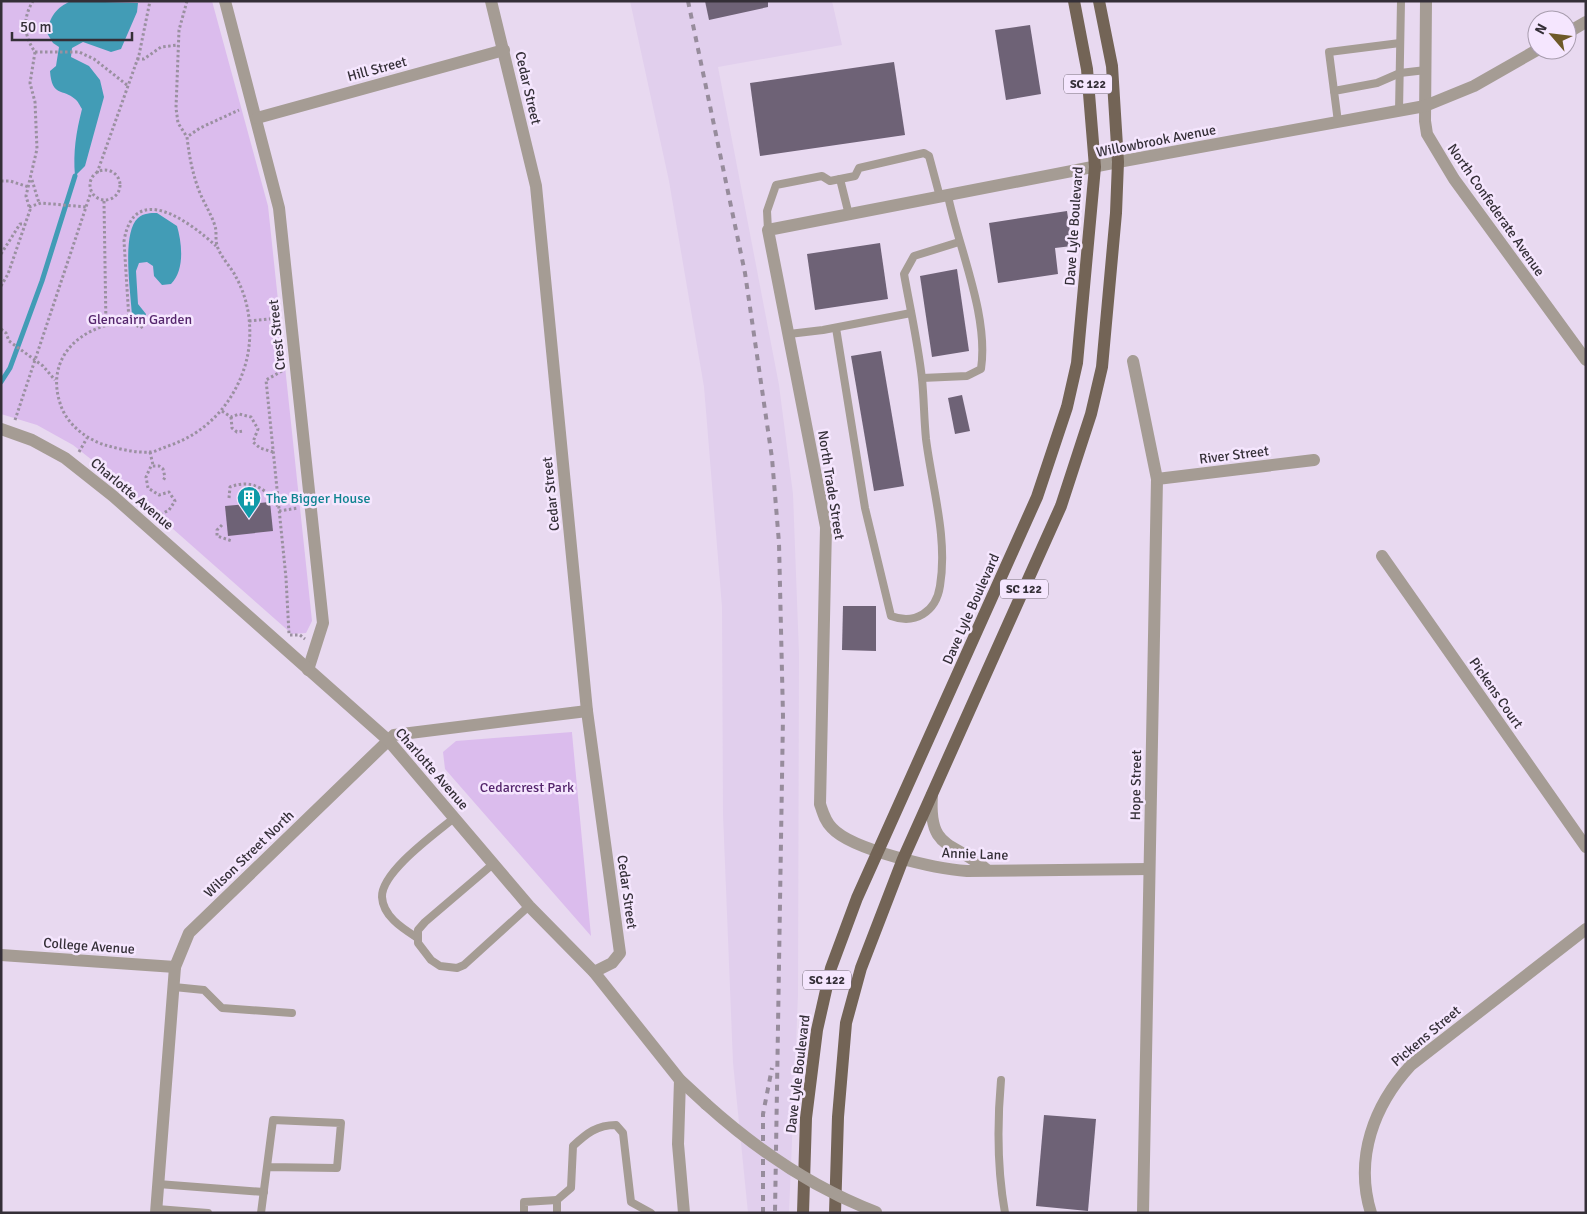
<svg xmlns="http://www.w3.org/2000/svg" width="1587" height="1214" viewBox="0 0 1587 1214" font-family="Signika,sans-serif">
	<style>
		.built { fill: #e1cfed }
		.green { fill: #dbbced }
		.water { fill: #429cb6 }
		.lines { fill: none; stroke-linecap: round; stroke-linejoin: round }
		.stream { stroke: #429cb6; stroke-width: 5 }
		.building { fill: #6e6276 }
		.path { stroke: #9a90a0; stroke-width: 3; stroke-dasharray: 2.5 2.5; stroke-linecap: butt }
		.service { stroke: #a59c94; stroke-width: 8 }
		.minor { stroke: #a59c94; stroke-width: 12 }
		.tertiary { stroke: #a59c94; stroke-width: 12 }
		.primary { stroke: #736456; stroke-width: 12 }
		.rail { stroke: #978c9c; stroke-width: 4; stroke-dasharray: 6 6; stroke-linecap: butt }
		.tertiary-bridge { stroke: #a59c94; stroke-width: 12 }
		.labels { text-anchor: middle; dominant-baseline: central; stroke-width: 5; stroke-linejoin: round; paint-order: stroke }
		.shield { fill: #f5e6fe; stroke: #6e6673; stroke-width: 1 }
		.shield-label { font-size: 12px; font-weight: bold; fill: #342f37 }
		.street-label { font-size: 14px; fill: #342f37; stroke: #f5e6fe }
		.park-label { font-size: 14px; fill: #55266d; stroke: #f5e6fe }
		.culture-label { font-size: 14px; fill: #0d838f; stroke: #f5e6fe; text-anchor: start }
	</style>
	<rect width="100%" height="100%" fill="#e8d9f0"/>
	<path class="built" d="M 630,1 L 832,1 L 842,45 L 718,67 L 779,385 L 793,494 L 799,654 L 798,995 L 789,1213 L 748,1213 L 733,1063 L 723,814 L 722,607 L 704,387 L 669,181 Z"/>
	<g class="green">
		<path d="M 1,1 L 212,1 L 268,206 L 312,621 L 306,633 L 292,634 L 121,483 L 73,445 L 37,425 L 1,414 Z"/>
		<path d="M 572,732 L 572,733 L 591,936 L 445,769 L 443,752 L 456,741 Z"/>
	</g>
	<g class="water">
		<path d="M 71,1 L 138,3 L 137,12 L 121,49 L 111,52 L 83,42 L 72,48 L 71,57 L 89,66 L 100,80 L 104,97 L 85,166 L 75,176 C 73,151 76,133 82,109 C 80,106 78,101 75,99 C 63,88 52,98 50,71 L 56,66 L 59,47 L 53,43 L 47,33 C 50,16 56,8 71,1 Z"/>
		<path d="M 157,213 L 177,226 C 182,243 185,270 171,284 L 162,285 L 154,276 L 153,266 L 147,262 L 139,263 L 136,271 L 138,304 L 146,314 L 145,318 L 139,321 L 132,316 C 131,294 121,233 138,218 C 144,213 150,213 157,213 Z"/>
	</g>
	<g class="lines">
		<path class="stream" d="M 1,382 L 10,368 L 42,281 L 75,176"/>
	</g>
	<g class="building">
		<path d="M 705,1 L 768,1 L 768,7 L 709,20 Z"/>
		<path d="M 1030,25 L 1041,94 L 1006,100 L 995,30 Z"/>
		<path d="M 894,62 L 905,135 L 760,156 L 750,83 Z"/>
		<path d="M 1067,211 L 1072,246 L 1055,248 L 1058,274 L 998,283 L 989,223 Z"/>
		<path d="M 880,243 L 888,299 L 815,310 L 807,254 Z"/>
		<path d="M 957,269 L 969,351 L 932,357 L 920,276 Z"/>
		<path d="M 881,351 L 904,486 L 874,491 L 851,356 Z"/>
		<path d="M 962,395 L 970,431 L 955,434 L 948,398 Z"/>
		<path d="M 270,502 L 273,531 L 228,536 L 225,506 Z"/>
		<path d="M 843,606 L 876,606 L 876,651 L 842,650 Z"/>
		<path d="M 1044,1115 L 1096,1119 L 1088,1211 L 1036,1206 Z"/>
	</g>
	<g class="lines">
		<g class="path">
			<path d="M 187,1 L 179,30 L 176,108 L 178,123 L 187,137"/>
			<path d="M 35,52 L 79,52 L 94,59 L 127,85"/>
			<path d="M 137,59 L 144,59 L 161,47 L 178,45"/>
			<circle cx="105" cy="185" r="15"/>
			<path d="M 97,173 L 139,55 L 150,1"/>
			<path d="M 32,180 L 39,203"/>
			<path d="M 1,181 L 10,181 L 29,187"/>
			<path d="M 104,201 L 106,326"/>
			<path d="M 29,207 L 41,203 L 86,207"/>
			<path d="M 1,254 L 20,224 L 25,224"/>
			<path d="M 1,286 L 8,274 L 30,210 L 26,196 L 37,149 L 35,102 L 30,83 L 35,52 C 24,36 22,19 33,1"/>
			<path d="M 151,321 L 140,328 L 129,320 L 124,241 C 134,180 190,222 216,246"/>
			<path d="M 249,321 L 278,318"/>
			<path d="M 130,322 C 122,323 112,324 104,326 C 69,337 48,366 60,403 C 66,424 86,439 105,445 C 119,449 136,453 150,452 C 155,452 162,448 168,446 C 205,434 232,405 244,369 C 254,339 251,304 236,277 C 231,267 219,255 217,245 C 215,239 217,232 215,226 C 211,213 203,202 198,188 C 192,171 189,155 187,137 L 200,128 L 239,110"/>
			<path d="M 1,329 L 6,333 L 9,341 L 43,366 L 55,380"/>
			<path d="M 282,371 L 266,380 L 286,578 L 289,634"/>
			<path d="M 222,411 L 231,417 L 239,414 L 251,417 L 258,429 L 253,442 L 260,448 L 273,452"/>
			<path d="M 231,417 L 232,428 L 237,432 L 244,431"/>
			<path d="M 15,420 L 91,192"/>
			<path d="M 79,452 L 87,438"/>
			<path d="M 150,452 L 153,465"/>
			<path d="M 229,498 L 230,487 C 251,479 267,488 278,507"/>
			<path d="M 279,511 L 298,508"/>
			<path d="M 156,517 L 169,510 L 175,501 L 169,492 L 159,495 L 148,488 L 146,477 L 151,466 L 159,466 L 163,469 L 165,477 L 163,481"/>
			<path d="M 222,525 L 217,530 L 217,536 L 232,541"/>
			<path d="M 290,635 L 300,635 L 305,639"/>
		</g>
		<g class="service">
			<path d="M 1334,91 L 1329,52 L 1400,43"/>
			<path d="M 1399,111 L 1401,1"/>
			<path d="M 1338,122 L 1334,91 L 1377,83 L 1400,73 L 1426,70"/>
			<path d="M 840,179 L 849,215"/>
			<path d="M 768,230 L 767,211 L 776,185 L 822,176 L 830,181 L 855,176 L 859,168 L 924,153 L 929,156 L 940,197"/>
			<path d="M 836,328 L 865,508 L 891,616 C 915,625 936,612 940,586 C 948,538 932,487 926,439 C 924,419 924,399 922,379 C 918,343 910,308 904,274 L 914,256 L 959,242"/>
			<path d="M 789,334 L 823,330 L 911,313"/>
			<path d="M 922,378 L 967,376 L 981,369 C 989,316 959,249 948,196"/>
			<path d="M 493,864 L 425,922 L 418,930 L 418,943 L 431,960 L 440,966 L 457,968 L 464,965 L 529,906"/>
			<path d="M 416,937 C 402,928 383,916 382,897 C 381,872 436,833 454,818"/>
			<path d="M 174,987 L 204,990 L 222,1008 L 292,1013"/>
			<path d="M 1001,1080 C 997,1125 997,1168 1005,1213"/>
			<path d="M 158,1184 L 264,1192"/>
			<path d="M 157,1209 L 208,1213"/>
			<path d="M 261,1213 L 273,1120 L 341,1123 L 337,1168 L 267,1167"/>
			<path d="M 524,1213 L 524,1202 L 557,1200"/>
			<path d="M 557,1213 L 557,1200 L 571,1188 L 573,1146 C 587,1133 597,1125 616,1125 L 623,1133 L 631,1202 L 651,1213"/>
		</g>
		<g class="minor">
			<path d="M 225,1 L 279,208 L 323,623 L 308,670"/>
			<path d="M 491,1 L 536,186 L 587,711 L 620,953 L 612,963 L 594,972"/>
			<path d="M 1426,1 L 1425,121 L 1427,134 L 1454,179 L 1586,360"/>
			<path d="M 257,118 L 504,50"/>
			<path d="M 1118,162 L 768,230 L 826,527 L 820,804 C 823,813 825,821 832,828 C 852,850 937,869 967,871 L 1149,869"/>
			<path d="M 1133,361 L 1157,479 L 1143,1213"/>
			<path d="M 1157,479 L 1314,460"/>
			<path d="M 1382,556 L 1586,847"/>
			<path d="M 932,795 C 928,852 954,841 987,870"/>
			<path d="M 1,955 L 175,967"/>
			<path d="M 680,1080 L 678,1144 L 684,1213"/>
			<path d="M 156,1213 L 175,967 L 189,933 L 394,735 L 587,711"/>
			<path d="M 1371,1213 C 1354,1158 1374,1105 1411,1065 L 1586,929"/>
		</g>
		<g class="tertiary">
			<path d="M 1567,33 L 1586,22"/>
			<path d="M 1118,162 L 1425,106 L 1474,86 L 1537,50"/>
			<path d="M 1,429 L 32,440 L 65,458 L 113,496 L 388,740 L 529,906 L 594,972 L 680,1080 L 706,1104"/>
		</g>
		<g class="primary">
			<path d="M 803,1213 L 806,1118 L 817,1030 L 831,968 L 857,898 L 1037,497 L 1067,407 L 1077,363 L 1095,167 L 1087,69 L 1074,1"/>
			<path d="M 835,1213 L 838,1117 L 846,1023 L 861,968 L 903,859 L 1061,506 L 1091,414 L 1102,367 L 1116,213 L 1118,162 L 1112,66 L 1099,1"/>
		</g>
		<g class="rail">
			<path d="M 688,1 L 745,273 L 772,458 L 779,543 L 783,716 L 775,1213"/>
			<path d="M 763,1213 L 763,1114 L 772,1068"/>
		</g>
		<path class="tertiary-bridge" d="M 706,1104 C 756,1149 813,1188 876,1212"/>
	</g>
	<defs>
		<g id="building-pin" transform="scale(1.25)"><path d="M0 17L-7.5 6A9.5 9.5 0 1 1 7.5 6Z" fill="#0f9aa8" stroke="#f5e6fe"/><path d="M-4-6H4V6H1V3H-1V6H-4ZM-2.5-4.3h1.7v1.8h-1.7ZM.8-4.3h1.7v1.8H.8ZM-2.5-1h1.7V.8h-1.7ZM.8-1h1.7V.8H.8Z" fill="#fff"/></g>
	</defs>
	<g fill-rule="evenodd">
		<use href="#building-pin" x="249" y="498"/>
	</g>
	<g class="labels">
		<g class="shield">
			<rect x="1064" y="74.5" width="48" height="19" rx="4"/>
			<rect x="1000" y="579.5" width="48" height="19" rx="4"/>
			<rect x="803" y="970.5" width="48" height="19" rx="4"/>
		</g>
		<g class="shield-label">
			<text x="1088" y="84">SC 122</text>
			<text x="1024" y="589">SC 122</text>
			<text x="827" y="980">SC 122</text>
		</g>
		<g class="street-label">
			<text transform="translate(377 69) rotate(-15)">Hill Street</text>
			<text transform="translate(528 88) rotate(77)">Cedar Street</text>
			<text transform="translate(1156 141) rotate(-11)">Willowbrook Avenue</text>
			<text transform="translate(1496 210) rotate(55)">North Confederate Avenue</text>
			<text transform="translate(1074 226) rotate(-86)">Dave Lyle Boulevard</text>
			<text transform="translate(277 335) rotate(-96)">Crest Street</text>
			<text transform="translate(1234 455) rotate(-7)">River Street</text>
			<text transform="translate(831 485) rotate(81)">North Trade Street</text>
			<text transform="translate(132 494) rotate(40)">Charlotte Avenue</text>
			<text transform="translate(551 494) rotate(-96)">Cedar Street</text>
			<text transform="translate(971 609) rotate(-66)">Dave Lyle Boulevard</text>
			<text transform="translate(1496 693) rotate(55)">Pickens Court</text>
			<text transform="translate(432 769) rotate(49)">Charlotte Avenue</text>
			<text transform="translate(1136 785) rotate(-89)">Hope Street</text>
			<text transform="translate(249 854) rotate(-44)">Wilson Street North</text>
			<text transform="translate(975 854) rotate(2)">Annie Lane</text>
			<text transform="translate(627 892) rotate(82)">Cedar Street</text>
			<text transform="translate(89 946) rotate(4)">College Avenue</text>
			<text transform="translate(1426 1036) rotate(-40)">Pickens Street</text>
			<text transform="translate(798 1074) rotate(-83)">Dave Lyle Boulevard</text>
		</g>
		<g class="park-label">
			<text x="140" y="319">Glencairn Garden</text>
			<text x="527" y="787">Cedarcrest Park</text>
		</g>
		<g class="culture-label">
			<text x="266" y="498">The Bigger House</text>
		</g>
	</g>
	<rect width="1587" height="1214" fill="none" stroke="#342f37" stroke-width="5"/>
	<g transform="translate(1552 35) rotate(298)"><circle r="24" fill="#f5e6fe" stroke="#a89dae"/>
	<path d="M0-4L9 19L0 12L-9 19Z" fill="#6e5928"/>
	<text y="-8" font-size="14" font-weight="bold" text-anchor="middle" fill="#342f37">N</text>
	</g>
	<path d="M12 32v8h120v-8" fill="none" stroke="#342f37" stroke-width="2.5"/>
	<text x="20" y="32" font-size="15" fill="#342f37" stroke="#f5e6fe" stroke-width="4" paint-order="stroke">50 m</text>
</svg>
